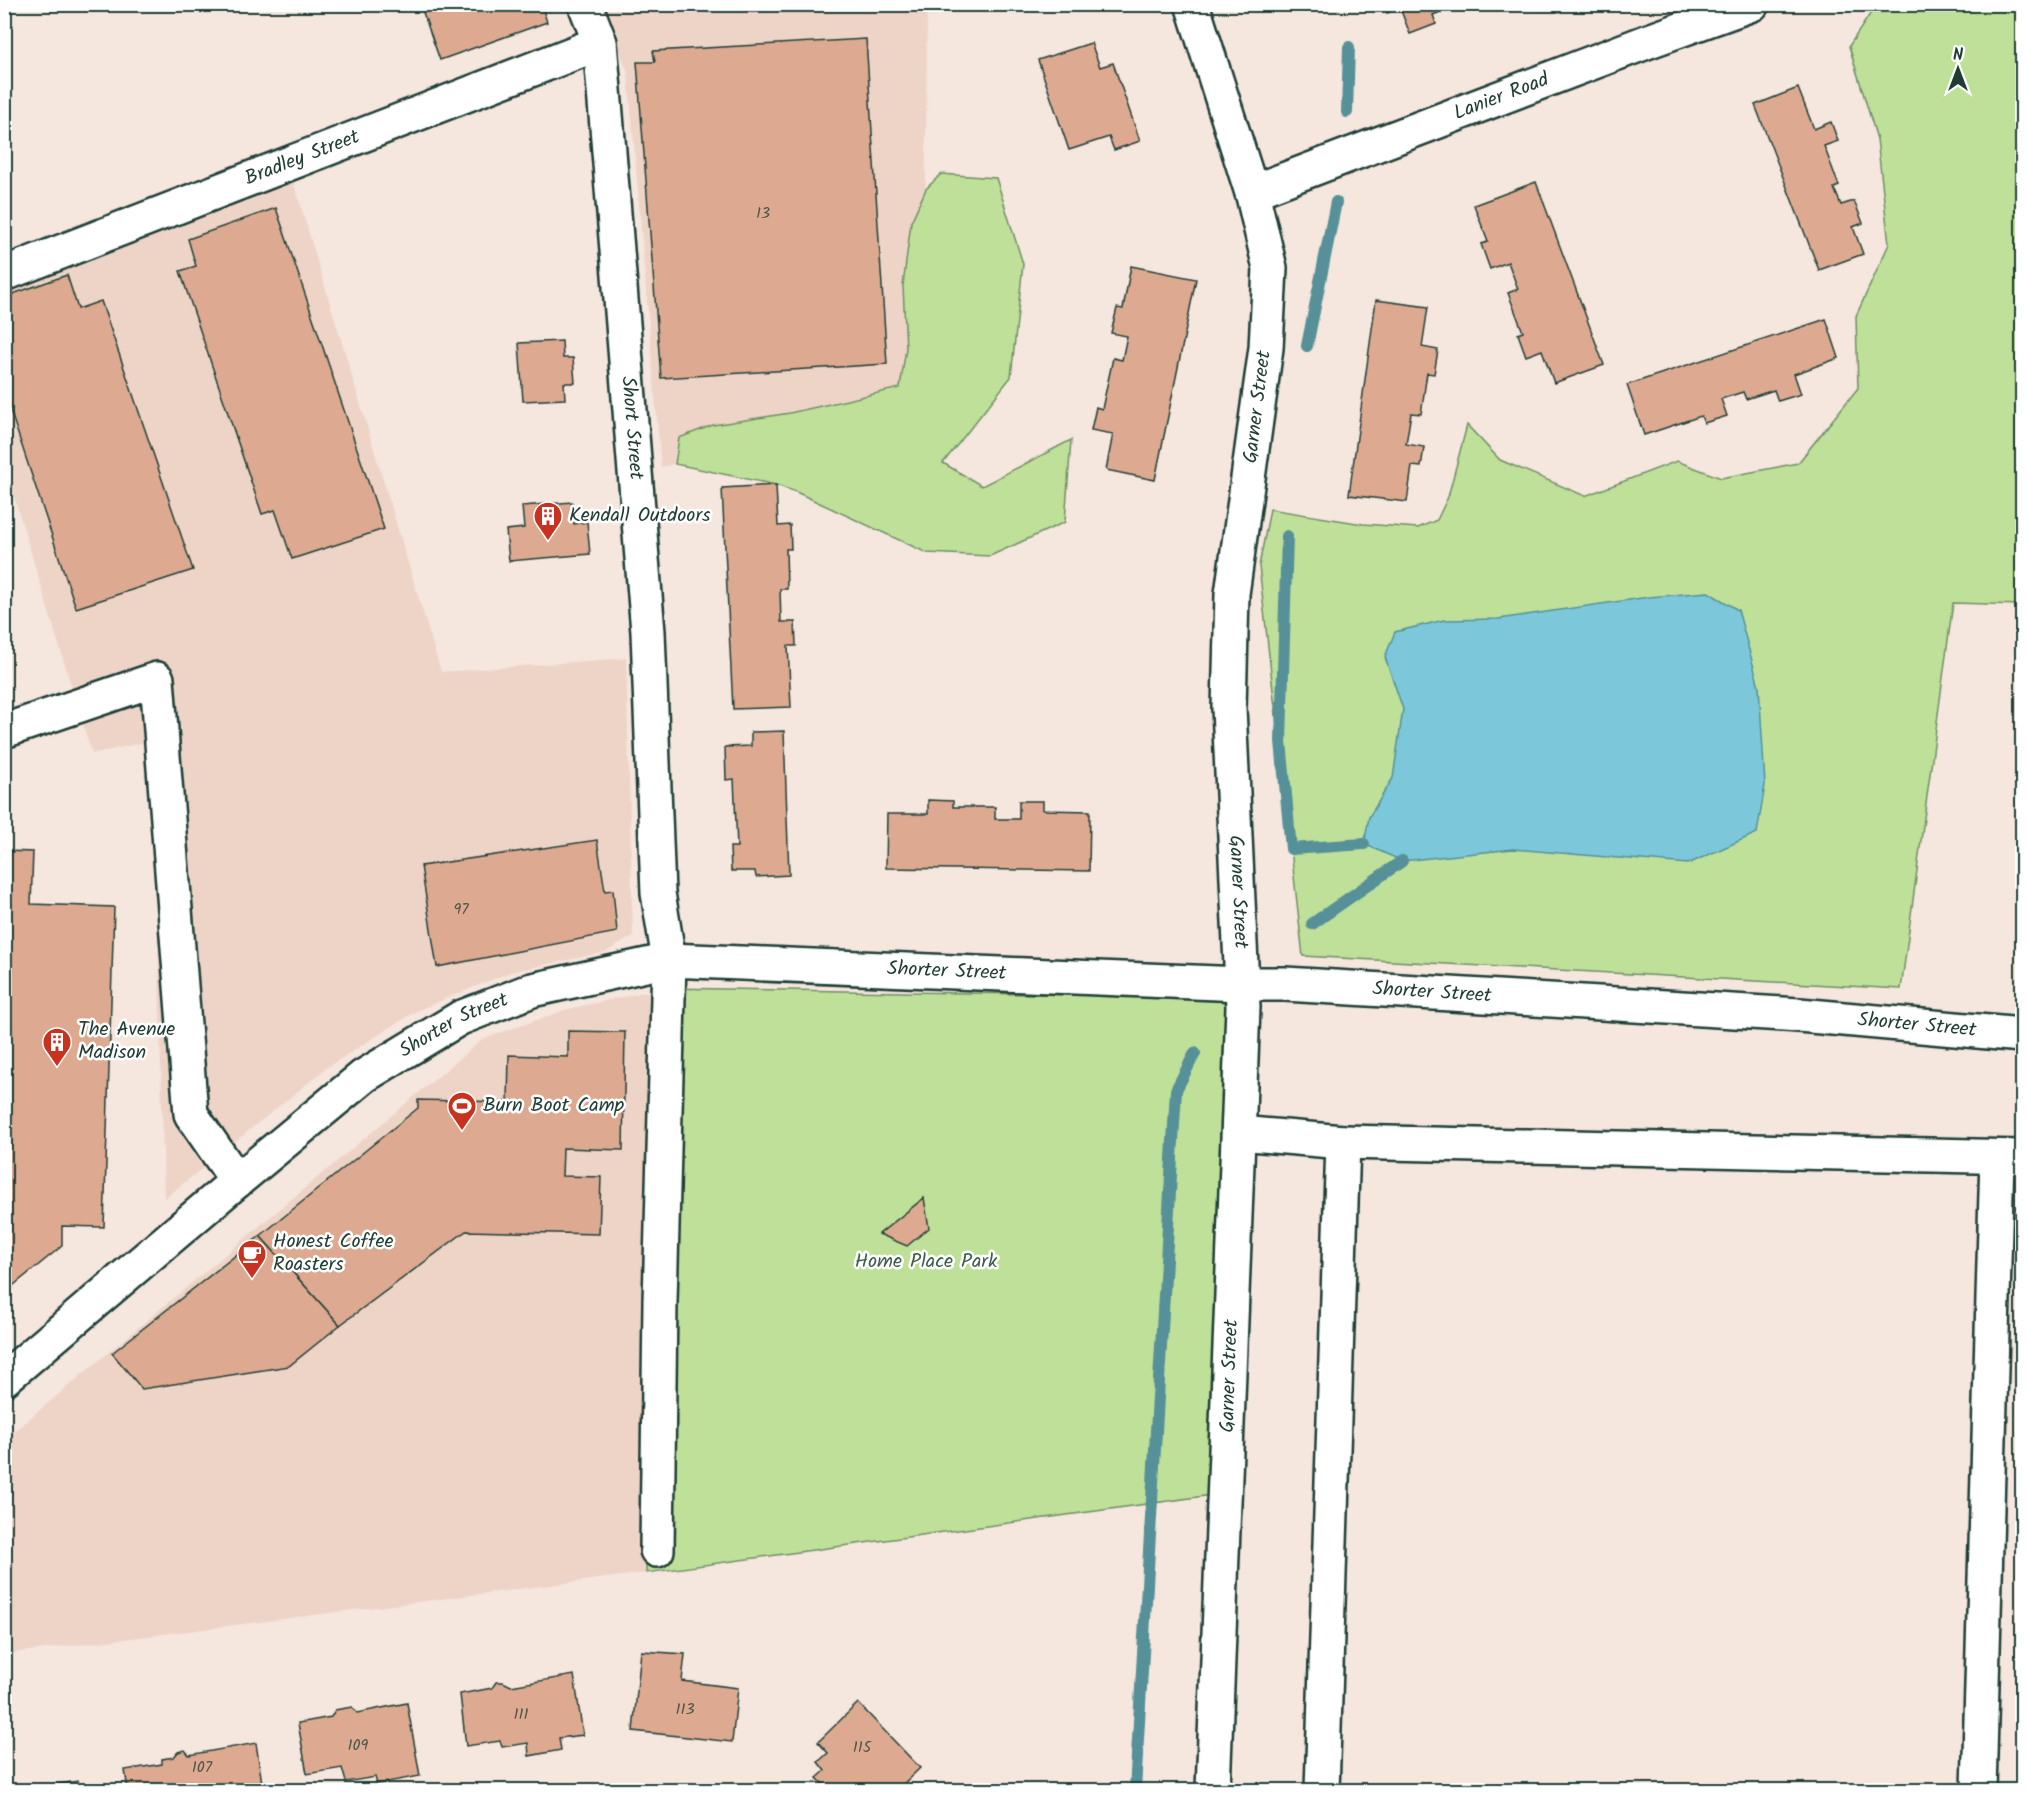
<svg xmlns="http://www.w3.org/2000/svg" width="2027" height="1795" viewBox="0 0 2027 1795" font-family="Kalam,sans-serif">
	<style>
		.built { fill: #eed4c7 }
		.green { fill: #bfe099; stroke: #6f8e66; stroke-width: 1.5 }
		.water { fill: #7bc8da; stroke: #569098; stroke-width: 1.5 }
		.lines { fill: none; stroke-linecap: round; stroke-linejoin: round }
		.stream { stroke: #569098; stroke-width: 12 }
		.building { fill: #ddaa91; stroke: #1f3d34; stroke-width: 1.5 }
		.minor-casing { stroke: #1f3d34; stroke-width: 38 }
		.minor { stroke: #fff; stroke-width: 33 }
		.labels { text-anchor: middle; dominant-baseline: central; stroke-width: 5; stroke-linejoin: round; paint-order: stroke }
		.number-label { font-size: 16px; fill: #4e584b }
		.street-label { font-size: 20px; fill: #1f3d34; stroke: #fff }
		.poi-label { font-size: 20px; fill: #1f3d34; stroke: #fff; text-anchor: start }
		.park-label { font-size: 20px; fill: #3f5e48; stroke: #fff }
	</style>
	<rect width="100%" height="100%" fill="#f5e6de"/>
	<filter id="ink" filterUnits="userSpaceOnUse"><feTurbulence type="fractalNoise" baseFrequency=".0167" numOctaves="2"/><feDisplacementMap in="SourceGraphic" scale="12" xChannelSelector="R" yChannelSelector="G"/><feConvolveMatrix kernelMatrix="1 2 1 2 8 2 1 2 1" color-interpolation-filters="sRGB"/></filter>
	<g filter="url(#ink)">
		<g class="built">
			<path d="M 602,5 L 927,5 L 924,409 L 661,467 L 628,73 Z"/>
			<path d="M 292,177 L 441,672 L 626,658 L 633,936 L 606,952 L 511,972 L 418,1010 L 329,1066 L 164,1199 L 154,740 L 92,754 L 5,467 L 4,292 Z"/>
			<path d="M 663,988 L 646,1573 L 5,1654 L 4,1440 L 483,1039 L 568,1009 Z"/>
		</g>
		<g class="green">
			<path d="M 1876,5 L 2022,5 L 2022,605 L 1953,603 L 1901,989 L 1303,956 L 1259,566 L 1270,509 L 1363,524 L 1418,528 L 1437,520 L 1448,497 L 1467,425 L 1500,460 L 1585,496 L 1677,461 L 1721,478 L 1798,463 L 1858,388 L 1856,316 L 1889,244 L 1877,139 L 1849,46 Z"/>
			<path d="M 941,174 L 996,178 L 1023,264 L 1011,377 L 943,463 L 982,486 L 1071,440 L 1065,522 L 990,556 L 927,553 L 796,492 L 776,485 L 675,464 L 679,438 L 713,425 L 790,413 L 900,388 L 906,348 L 903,286 L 911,222 L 926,189 Z"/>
			<path d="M 663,988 L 1214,997 L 1243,1007 L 1226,1493 L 646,1573 Z"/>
		</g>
		<path class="water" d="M 1708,592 L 1738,610 L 1759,686 L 1765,785 L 1757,833 L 1688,864 L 1513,849 L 1402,861 L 1364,844 L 1369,817 L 1393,778 L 1403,709 L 1385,657 L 1395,632 L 1444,620 L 1498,619 L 1649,597 Z"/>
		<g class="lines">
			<g class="stream">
				<path d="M 1347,112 L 1349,47"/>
				<path d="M 1307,346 L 1336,202"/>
				<path d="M 1287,536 L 1281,741 L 1291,849 L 1364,844"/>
				<path d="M 1312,924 L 1402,861"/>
				<path d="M 1135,1790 L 1176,1090 L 1195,1053"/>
			</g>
		</g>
		<g class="building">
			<path d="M 420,4 L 541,4 L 547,22 L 440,60 Z"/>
			<path d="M 1384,4 L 1461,4 L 1433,15 L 1436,24 L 1410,34 L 1400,8 L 1387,13 Z"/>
			<path d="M 866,39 L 887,364 L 661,378 L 637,62 L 655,62 L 653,51 Z"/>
			<path d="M 1091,43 L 1100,67 L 1113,63 L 1140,141 L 1114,150 L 1109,137 L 1069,150 L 1038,60 Z"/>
			<path d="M 1798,88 L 1814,129 L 1831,122 L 1838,141 L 1824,146 L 1839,186 L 1834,188 L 1841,205 L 1854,201 L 1863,223 L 1853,227 L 1863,254 L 1819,270 L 1755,105 Z"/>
			<path d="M 1536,182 L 1604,365 L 1554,383 L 1542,350 L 1526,356 L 1518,334 L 1523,332 L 1508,293 L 1518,289 L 1508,262 L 1490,269 L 1481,244 L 1488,242 L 1474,205 Z"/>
			<path d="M 276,208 L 384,529 L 292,559 L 275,510 L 262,514 L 180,271 L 196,266 L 188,239 Z"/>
			<path d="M 1131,266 L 1196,279 L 1155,480 L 1106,470 L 1113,434 L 1091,430 L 1096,407 L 1102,409 L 1113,358 L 1122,360 L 1127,336 L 1111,333 L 1117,308 L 1123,309 Z"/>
			<path d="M 67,275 L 78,309 L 101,301 L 193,570 L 76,608 L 4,392 L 4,297 Z"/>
			<path d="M 1376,300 L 1428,307 L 1422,347 L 1438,350 L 1434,374 L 1427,373 L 1421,414 L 1411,413 L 1406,444 L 1424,447 L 1421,467 L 1412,466 L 1407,502 L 1349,495 Z"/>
			<path d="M 1826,319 L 1839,358 L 1794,374 L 1801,394 L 1778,401 L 1774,390 L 1746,399 L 1743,392 L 1721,399 L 1727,416 L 1704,423 L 1701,416 L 1644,435 L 1627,385 Z"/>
			<path d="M 562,341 L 563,358 L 573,358 L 575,383 L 564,383 L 565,399 L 523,401 L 519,343 Z"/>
			<path d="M 776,485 L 778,526 L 790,525 L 791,549 L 786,549 L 787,589 L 780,589 L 781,622 L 795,622 L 796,646 L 788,646 L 791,707 L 733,709 L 722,488 Z"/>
			<path d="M 572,502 L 574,524 L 587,522 L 590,554 L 509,561 L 506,530 L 524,528 L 522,506 Z"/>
			<path d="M 784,731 L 789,875 L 756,877 L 755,871 L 731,871 L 730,847 L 737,847 L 734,779 L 726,780 L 725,747 L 751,746 L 751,732 Z"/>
			<path d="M 928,800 L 953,801 L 953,807 L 995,807 L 995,819 L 1019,819 L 1019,801 L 1043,801 L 1043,810 L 1090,811 L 1089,871 L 886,868 L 887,814 L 928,814 Z"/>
			<path d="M 597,840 L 605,891 L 613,890 L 617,932 L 437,967 L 421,866 Z"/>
			<path d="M 4,851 L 33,852 L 31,904 L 114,907 L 104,1227 L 62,1226 L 62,1246 L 4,1293 Z"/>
			<path d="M 568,1031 L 625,1032 L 623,1150 L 563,1148 L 562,1176 L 601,1177 L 599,1234 L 466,1231 L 340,1325 L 260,1236 L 418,1108 L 418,1100 L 508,1102 L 509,1055 L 568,1057 Z"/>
			<path d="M 924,1198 L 929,1228 L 907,1246 L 879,1234 Z"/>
			<path d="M 260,1236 L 340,1325 L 289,1366 L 142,1389 L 112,1353 Z"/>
			<path d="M 641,1651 L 685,1654 L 682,1681 L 738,1688 L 732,1742 L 633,1731 Z"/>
			<path d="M 574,1675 L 583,1735 L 559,1738 L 561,1750 L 529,1756 L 528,1743 L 502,1747 L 500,1741 L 466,1746 L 460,1694 L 492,1688 L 496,1682 L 503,1682 L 511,1686 Z"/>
			<path d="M 407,1703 L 420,1776 L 377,1784 L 375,1777 L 346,1782 L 342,1768 L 307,1774 L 298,1723 L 331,1717 L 335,1710 L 352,1707 L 357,1713 Z"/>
			<path d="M 858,1703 L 920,1768 L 897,1790 L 866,1790 L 860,1785 L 854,1790 L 829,1790 L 817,1778 L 825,1771 L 818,1762 L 828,1753 L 818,1742 Z"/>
			<path d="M 256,1743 L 263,1790 L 128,1790 L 125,1770 L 162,1764 L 162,1759 L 174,1757 L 178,1752 L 185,1750 L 189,1755 Z"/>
			<path d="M 78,1781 L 80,1790 L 19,1790 Z"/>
		</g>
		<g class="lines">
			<g class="minor-casing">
				<g id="minor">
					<path id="s1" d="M 585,4 L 600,43 L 604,90 L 648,632 L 658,893 L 669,960 L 660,1302 L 657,1550"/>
					<path id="s2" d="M 1192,4 L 1253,196 L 1270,268 L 1266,348 L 1232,594 L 1229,708 L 1243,1007 L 1213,1790"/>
					<path id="s3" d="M 1252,192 L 1649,41 L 1752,4"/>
					<path id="s4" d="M 4,274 L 600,43"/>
					<path d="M 4,731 L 157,679 L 191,1114 L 237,1181"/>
					<path d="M 1239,1133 L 1343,1142"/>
					<path id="s5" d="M 4,1379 L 237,1181 L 364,1076 L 460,1018 L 532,990 L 669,960 L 1241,984 L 1285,984 L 1799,1015 L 2022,1035"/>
					<path d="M 1322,1790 L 1343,1142 L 2022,1157"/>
					<path d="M 1979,1790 L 1997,1157"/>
				</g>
			</g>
			<use href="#minor" class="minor"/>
		</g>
	</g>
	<defs>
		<g id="building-pin" transform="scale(1.5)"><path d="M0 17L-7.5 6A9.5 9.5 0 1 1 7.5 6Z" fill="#c8321e" stroke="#fff"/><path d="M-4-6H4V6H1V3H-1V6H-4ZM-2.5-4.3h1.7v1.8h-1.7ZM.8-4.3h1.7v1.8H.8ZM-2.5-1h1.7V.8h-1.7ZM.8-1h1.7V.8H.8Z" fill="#fff"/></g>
		<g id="stadium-pin" transform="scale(1.5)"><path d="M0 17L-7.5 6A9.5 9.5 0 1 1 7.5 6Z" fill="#c8321e" stroke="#fff"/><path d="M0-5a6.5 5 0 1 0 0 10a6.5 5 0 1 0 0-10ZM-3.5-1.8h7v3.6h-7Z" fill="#fff"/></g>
		<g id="cafe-pin" transform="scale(1.5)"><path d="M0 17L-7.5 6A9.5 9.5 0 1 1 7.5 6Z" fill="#c8321e" stroke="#fff"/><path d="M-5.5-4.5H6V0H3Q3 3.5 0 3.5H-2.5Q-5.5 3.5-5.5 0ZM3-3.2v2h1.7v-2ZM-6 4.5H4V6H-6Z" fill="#fff"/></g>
	</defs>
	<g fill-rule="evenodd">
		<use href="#building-pin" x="548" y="516"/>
		<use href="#building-pin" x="57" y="1042"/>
		<use href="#stadium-pin" x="462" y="1106"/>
		<use href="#cafe-pin" x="252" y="1254"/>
	</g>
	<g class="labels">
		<g class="number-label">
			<text x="763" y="213">13</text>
			<text x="461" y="909">97</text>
			<text x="685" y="1709">113</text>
			<text x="521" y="1714">111</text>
			<text x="358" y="1745">109</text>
			<text x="862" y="1747">115</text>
			<text x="202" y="1767">107</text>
		</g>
		<g class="street-label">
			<text stroke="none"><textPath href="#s3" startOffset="267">Lanier Road</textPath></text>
			<text stroke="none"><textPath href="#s4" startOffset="320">Bradley Street</textPath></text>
			<text transform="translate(1258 407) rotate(-83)">Garner Street</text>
			<text stroke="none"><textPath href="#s1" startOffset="428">Short Street</textPath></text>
			<text stroke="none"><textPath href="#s2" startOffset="902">Garner Street</textPath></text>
			<text stroke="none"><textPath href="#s5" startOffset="1078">Shorter Street</textPath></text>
			<text stroke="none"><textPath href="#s5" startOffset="1564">Shorter Street</textPath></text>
			<text stroke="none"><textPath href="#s5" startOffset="2050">Shorter Street</textPath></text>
			<text stroke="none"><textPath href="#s5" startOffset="574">Shorter Street</textPath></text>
			<text transform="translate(1230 1376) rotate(-88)">Garner Street</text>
		</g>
		<g class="poi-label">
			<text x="569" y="516">Kendall Outdoors</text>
			<text x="78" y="1030">The Avenue<tspan x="78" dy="23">Madison</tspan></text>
			<text x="483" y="1106">Burn Boot Camp</text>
			<text x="273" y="1242">Honest Coffee<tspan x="273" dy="23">Roasters</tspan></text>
		</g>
		<g class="park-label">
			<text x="926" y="1262">Home Place Park</text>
		</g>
	</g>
	<rect width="2027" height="1795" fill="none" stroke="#fff" stroke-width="24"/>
	<rect x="12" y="12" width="2003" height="1771" fill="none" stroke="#1f3d34" stroke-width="2" filter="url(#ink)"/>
	<g transform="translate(1958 69)" stroke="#ffffff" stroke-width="4.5" paint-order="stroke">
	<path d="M0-4.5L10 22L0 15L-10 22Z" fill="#1f3d34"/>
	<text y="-9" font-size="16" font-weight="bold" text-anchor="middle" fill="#1f3d34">N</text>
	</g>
</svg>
